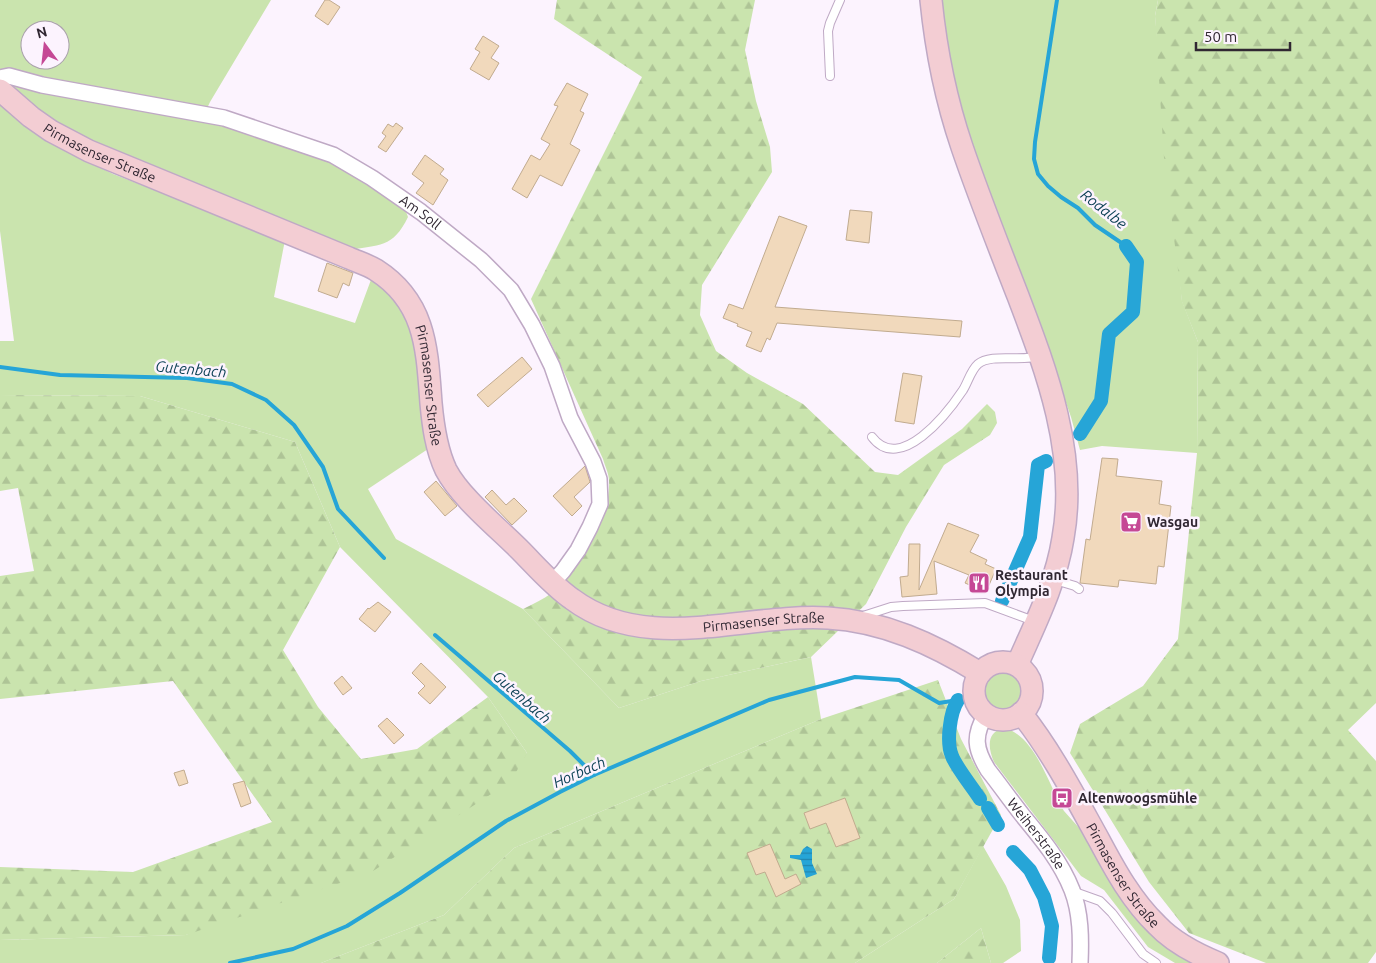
<svg xmlns="http://www.w3.org/2000/svg" width="1376" height="963" viewBox="0 0 1376 963" font-family="Ubuntu,sans-serif">
	<style>
		.green { fill: #cae4ae; fill-rule: evenodd }
		.forest { fill: url(#forest-firs) }
		.water { fill: url(#water-rules) }
		.lines { fill: none; stroke-linecap: round; stroke-linejoin: round }
		.stream { stroke: #26a5d7; stroke-width: 4 }
		.canal { stroke: #26a5d7; stroke-width: 14 }
		.building { fill: #f1d9bc; stroke: #c1ab8f }
		.lane-casing { stroke: #bfa9c5; stroke-width: 10 }
		.street-casing { stroke: #bfa9c5; stroke-width: 18 }
		.secondary-casing { stroke: #bfa9c5; stroke-width: 24 }
		.lane { stroke: #fff; stroke-width: 8 }
		.street { stroke: #fff; stroke-width: 15 }
		.secondary { stroke: #f3cdd3; stroke-width: 21 }
		.labels { text-anchor: middle; dominant-baseline: central; stroke-width: 5; stroke-linejoin: round; paint-order: stroke }
		.street-label { font-size: 14px; fill: #302732; stroke: #fcf3fe }
		.poi-label { font-size: 14px; font-weight: bold; fill: #302732; stroke: #fcf3fe; text-anchor: start }
		.water-label { font-size: 15px; font-style: italic; fill: #093e52; stroke: #fcf3fe }
	</style>
	<defs>
		<pattern id="forest-firs" width="22" height="20" patternUnits="userSpaceOnUse" patternTransform="scale(1.25)"><rect width="22" height="20" fill="#cae4ae"/><path d="M5 1l3.5 6h-7zM16 11l3.5 6h-7z" fill="#aec496"/></pattern>
		<pattern id="water-rules" width="6" height="5" patternUnits="userSpaceOnUse" patternTransform="scale(1.25)"><rect width="6" height="5" fill="#26a5d7"/><path d="M0 2.5h6" fill="none" stroke="#2186af"/></pattern>
	</defs>
	<rect width="100%" height="100%" fill="#fcf3fe"/>
	<g class="green">
		<path d="M 0,0 L 271,0 L 210,102 L 203,117 L 333,158 L 405,209 L 408,217 C 393,248 379,245 348,250 L 112,150 L 65,128 L 40,112 L 0,78 ZM 30,30 L 60,30 L 60,60 L 30,60 Z"/>
		<path d="M 940,0 L 1158,0 L 1155,16 L 1182,301 L 1198,342 L 1197,453 L 1102,446 L 1080,450 L 1071,417 L 1022,277 L 978,169 L 950,66 Z"/>
		<path d="M 0,100 L 48,141 L 113,174 L 285,240 L 274,297 L 355,323 L 372,277 L 397,299 L 411,321 L 431,447 L 368,489 L 396,539 L 523,609 L 619,708 L 701,681 L 811,657 L 821,719 L 514,848 L 444,915 L 321,963 L 0,963 L 0,940 L 186,935 L 527,753 L 488,697 L 340,547 L 295,442 L 140,396 L 0,395 L 0,341 L 14,341 L 0,231 Z"/>
		<circle cx="1003" cy="689" r="21"/>
		<path d="M 1004,728 C 1035,735 1049,786 1064,811 L 1200,963 L 1175,963 L 1148,947 L 1104,890 L 1081,876 L 994,762 C 988,748 986,732 1004,728 Z"/>
		<path d="M 983,846 L 1006,886 L 1020,920 L 1021,951 L 1003,963 L 991,963 L 981,928 L 937,963 L 855,963 L 954,899 Z"/>
	</g>
	<g class="forest">
		<path d="M 557,0 L 755,0 L 745,50 L 756,101 L 770,147 L 772,172 L 702,285 L 700,315 L 716,351 L 747,373 L 803,404 L 875,472 L 898,475 L 962,429 L 987,404 L 995,412 L 997,423 L 990,435 L 944,465 L 906,527 L 866,604 L 811,657 L 701,681 L 619,708 L 523,609 C 533,604 544,599 553,592 C 580,570 611,517 609,481 C 609,474 605,466 603,459 L 531,299 L 642,77 L 554,19 Z"/>
		<path d="M 1158,0 L 1376,0 L 1376,703 L 1348,730 L 1376,761 L 1376,952 L 1368,963 L 1266,963 L 1189,933 L 1149,882 L 1070,753 L 1080,724 L 1143,686 L 1178,639 L 1197,453 L 1198,342 L 1182,302 L 1164,158 L 1155,16 Z"/>
		<path d="M 0,395 L 140,396 L 295,442 L 340,547 L 283,650 L 318,707 L 361,759 L 417,749 L 488,697 L 527,753 L 511,781 L 370,873 L 186,935 L 0,940 L 0,867 L 133,872 L 272,822 L 173,681 L 0,699 L 0,576 L 34,571 L 18,488 L 0,491 Z"/>
		<path d="M 938,680 L 961,739 L 1001,815 L 954,899 L 855,963 L 321,963 L 444,915 L 514,848 L 821,719 Z"/>
		<path d="M 981,928 L 991,963 L 937,963 Z"/>
	</g>
	<path class="water" d="M 807,846 L 812,849 L 812,863 L 817,874 L 806,878 L 801,860 L 790,858 L 790,855 L 800,855 L 803,849 Z"/>
	<g class="lines">
		<g class="stream">
			<path d="M 1057,0 L 1035,142 L 1034,159 L 1038,174 L 1048,186 L 1061,197 L 1078,208 L 1095,225 L 1126,246"/>
			<path d="M 0,367 L 60,375 L 187,378 L 232,384 L 266,400 L 294,425 L 323,467 L 338,509 L 384,558"/>
			<path d="M 435,635 L 570,751 L 594,775"/>
			<path d="M 230,963 L 293,949 L 347,926 L 400,893 L 506,821 L 560,792 L 594,775 L 769,700 L 855,677 L 899,680 L 939,703 L 958,700"/>
		</g>
		<g class="canal">
			<path d="M 1080,434 L 1101,401 L 1109,334 L 1133,312 L 1137,262 L 1126,246"/>
			<path d="M 1002,601 L 1030,537 L 1038,465 L 1046,461"/>
			<path d="M 958,700 C 950,712 946,742 952,756 C 956,767 973,788 980,799"/>
			<path d="M 988,808 L 998,825"/>
			<path d="M 1013,852 L 1030,870 L 1044,897 L 1052,926 L 1049,958"/>
		</g>
	</g>
	<g class="building">
		<path d="M 325,0 L 329,0 L 340,7 L 328,25 L 315,16 Z"/>
		<path d="M 483,36 L 499,46 L 491,58 L 499,63 L 489,80 L 470,69 L 480,52 L 475,49 Z"/>
		<path d="M 567,83 L 588,94 L 580,111 L 584,113 L 570,144 L 580,150 L 562,186 L 540,175 L 527,198 L 512,189 L 531,155 L 540,160 L 550,144 L 541,139 L 558,106 L 554,105 Z"/>
		<path d="M 396,123 L 403,128 L 386,152 L 378,147 L 386,136 L 382,133 L 388,124 L 393,127 Z"/>
		<path d="M 425,155 L 444,169 L 440,174 L 448,180 L 433,205 L 416,193 L 424,183 L 412,174 Z"/>
		<path d="M 850,210 L 872,212 L 869,243 L 846,240 Z"/>
		<path d="M 779,216 L 807,226 L 775,307 L 962,321 L 960,337 L 777,323 L 770,340 L 767,338 L 761,352 L 746,346 L 752,332 L 737,326 L 738,324 L 723,318 L 729,304 L 743,309 Z"/>
		<path d="M 327,263 L 353,273 L 349,286 L 343,283 L 337,298 L 318,291 Z"/>
		<path d="M 522,357 L 532,369 L 488,407 L 477,395 Z"/>
		<path d="M 903,373 L 922,376 L 914,424 L 895,421 Z"/>
		<path d="M 1102,458 L 1118,459 L 1116,476 L 1162,481 L 1159,504 L 1171,506 L 1164,567 L 1158,566 L 1156,584 L 1119,580 L 1118,587 L 1080,583 L 1086,539 L 1090,540 Z"/>
		<path d="M 585,466 L 590,482 L 574,497 L 582,506 L 572,516 L 553,496 Z"/>
		<path d="M 436,481 L 457,506 L 445,516 L 424,492 Z"/>
		<path d="M 492,490 L 506,505 L 514,498 L 527,511 L 512,525 L 485,497 Z"/>
		<path d="M 948,523 L 979,535 L 970,552 L 987,560 L 985,564 L 996,569 L 986,592 L 965,583 L 969,575 L 934,561 L 937,594 L 902,597 L 900,577 L 908,576 L 909,544 L 920,544 L 919,590 Z"/>
		<path d="M 378,602 L 391,612 L 375,632 L 359,619 L 368,608 L 369,609 Z"/>
		<path d="M 421,663 L 446,687 L 430,704 L 418,693 L 425,686 L 412,673 Z"/>
		<path d="M 342,676 L 352,688 L 343,695 L 334,683 Z"/>
		<path d="M 387,718 L 404,735 L 394,744 L 378,726 Z"/>
		<path d="M 184,770 L 188,783 L 179,786 L 174,773 Z"/>
		<path d="M 244,781 L 251,803 L 241,807 L 233,784 Z"/>
		<path d="M 845,798 L 860,838 L 836,847 L 826,823 L 810,829 L 804,813 Z"/>
		<path d="M 770,844 L 785,879 L 796,874 L 801,884 L 776,897 L 765,872 L 756,875 L 747,853 Z"/>
	</g>
	<g class="lines">
		<g class="lane-casing">
			<g id="lane">
				<path d="M 830,76 L 828,31 L 830,23 L 840,0"/>
				<path d="M 872,437 C 900,474 947,414 963,390 C 968,382 971,370 978,364 C 991,353 1022,362 1039,356"/>
				<path d="M 1055,580 L 1075,586 L 1079,589"/>
				<path d="M 863,616 L 891,607 L 903,606 L 985,603 L 1034,621"/>
				<path d="M 1072,891 L 1100,901 L 1112,913 L 1143,954 L 1156,963"/>
			</g>
		</g>
		<g class="street-casing">
			<g id="street">
				<path id="s1" d="M 0,78 L 9,76 L 42,85 L 224,118 L 333,155 L 372,178 L 421,212 L 481,260 L 511,290 L 532,325 L 552,366 L 570,418 L 593,462 L 599,479 L 600,504 L 590,527 L 578,550 L 563,571 L 553,582"/>
				<path id="s2" d="M 986,714 C 973,736 975,749 988,770 C 1000,785 1011,801 1023,816 C 1042,839 1061,862 1072,890 C 1081,913 1081,939 1080,963"/>
			</g>
		</g>
		<g class="secondary-casing">
			<g id="secondary">
				<path d="M 931,0 C 936,50 946,100 962,147 C 979,197 999,247 1018,296 C 1047,372 1078,455 1063,538 C 1056,583 1035,624 1017,665"/>
				<path id="s3" d="M 0,90 L 31,117 L 51,131 L 89,151 L 349,258 C 358,262 368,265 376,270 C 426,302 427,349 431,403 C 433,425 436,449 446,470 C 460,497 497,527 519,549 C 536,566 552,585 572,599 C 647,655 743,613 828,618 C 883,621 933,644 980,673"/>
				<circle cx="1003" cy="691" r="29"/>
				<path id="s4" d="M 1021,713 C 1052,752 1075,797 1099,840 C 1115,870 1132,901 1157,925 C 1173,942 1196,954 1218,963"/>
			</g>
		</g>
		<use href="#lane" class="lane"/>
		<use href="#street" class="street"/>
		<use href="#secondary" class="secondary"/>
	</g>
	<defs>
		<g id="supermarket-square" transform="scale(1.125)"><rect x="-9" y="-9" width="18" height="18" rx="4" fill="#c54895" stroke="#fcf3fe"/><path d="M-6-5.5h2.5l.6 2H6L4.5 2H-2.5L-4.4-4H-6ZM-1.5 3.2a1.3 1.3 0 1 0 .1 0ZM3 3.2a1.3 1.3 0 1 0 .1 0Z" fill="#fff"/></g>
		<g id="restaurant-square" transform="scale(1.125)"><rect x="-9" y="-9" width="18" height="18" rx="4" fill="#c54895" stroke="#fcf3fe"/><path d="M-5-6h1v4h1v-4h1v4h1v-4h1v5L-1.5 .5V6h-2V.5L-5-1ZM5-6V6H3V1.5H1.5Q1.5-4 5-6Z" fill="#fff"/></g>
		<g id="bus-square" transform="scale(1.125)"><rect x="-9" y="-9" width="18" height="18" rx="4" fill="#c54895" stroke="#fcf3fe"/><path d="M-5-6H5V4H4V6H2V4H-2V6H-4V4H-5ZM-3.5-4V0h7V-4ZM-3.5 1.2v1.5H-2V1.2ZM2 1.2v1.5H3.5V1.2Z" fill="#fff"/></g>
	</defs>
	<g fill-rule="evenodd">
		<use href="#supermarket-square" x="1131" y="522"/>
		<use href="#restaurant-square" x="979" y="583"/>
		<use href="#bus-square" x="1062" y="798"/>
	</g>
	<g class="labels">
		<g class="street-label">
			<text stroke="none"><textPath href="#s3" startOffset="119">Pirmasenser Straße</textPath></text>
			<text stroke="none"><textPath href="#s1" startOffset="448">Am Soll</textPath></text>
			<text stroke="none"><textPath href="#s3" startOffset="552">Pirmasenser Straße</textPath></text>
			<text stroke="none"><textPath href="#s3" startOffset="1018">Pirmasenser Straße</textPath></text>
			<text stroke="none"><textPath href="#s2" startOffset="140">Weiherstraße</textPath></text>
			<text stroke="none"><textPath href="#s4" startOffset="192">Pirmasenser Straße</textPath></text>
		</g>
		<g class="poi-label">
			<text x="1147" y="522">Wasgau</text>
			<text x="995" y="575">Restaurant<tspan x="995" dy="16">Olympia</tspan></text>
			<text x="1078" y="798">Altenwoogsmühle</text>
		</g>
		<g class="water-label">
			<text transform="translate(1104 209) rotate(38)">Rodalbe</text>
			<text transform="translate(191 369) rotate(5)">Gutenbach</text>
			<text transform="translate(522 697) rotate(41)">Gutenbach</text>
			<text transform="translate(579 772) rotate(-24)">Horbach</text>
		</g>
	</g>
	<g transform="translate(45 45) rotate(345)"><circle r="24" fill="#fcf3fe" stroke="#aaa1ac"/>
	<path d="M0-4L9 19L0 12L-9 19Z" fill="#c54895"/>
	<text y="-8" font-size="14" font-weight="bold" text-anchor="middle" fill="#302732">N</text>
	</g>
	<path d="M1196 42v8h94v-8" fill="none" stroke="#302732" stroke-width="2.5"/>
	<text x="1204" y="42" font-size="15" fill="#302732" stroke="#fcf3fe" stroke-width="4" paint-order="stroke">50 m</text>
</svg>
